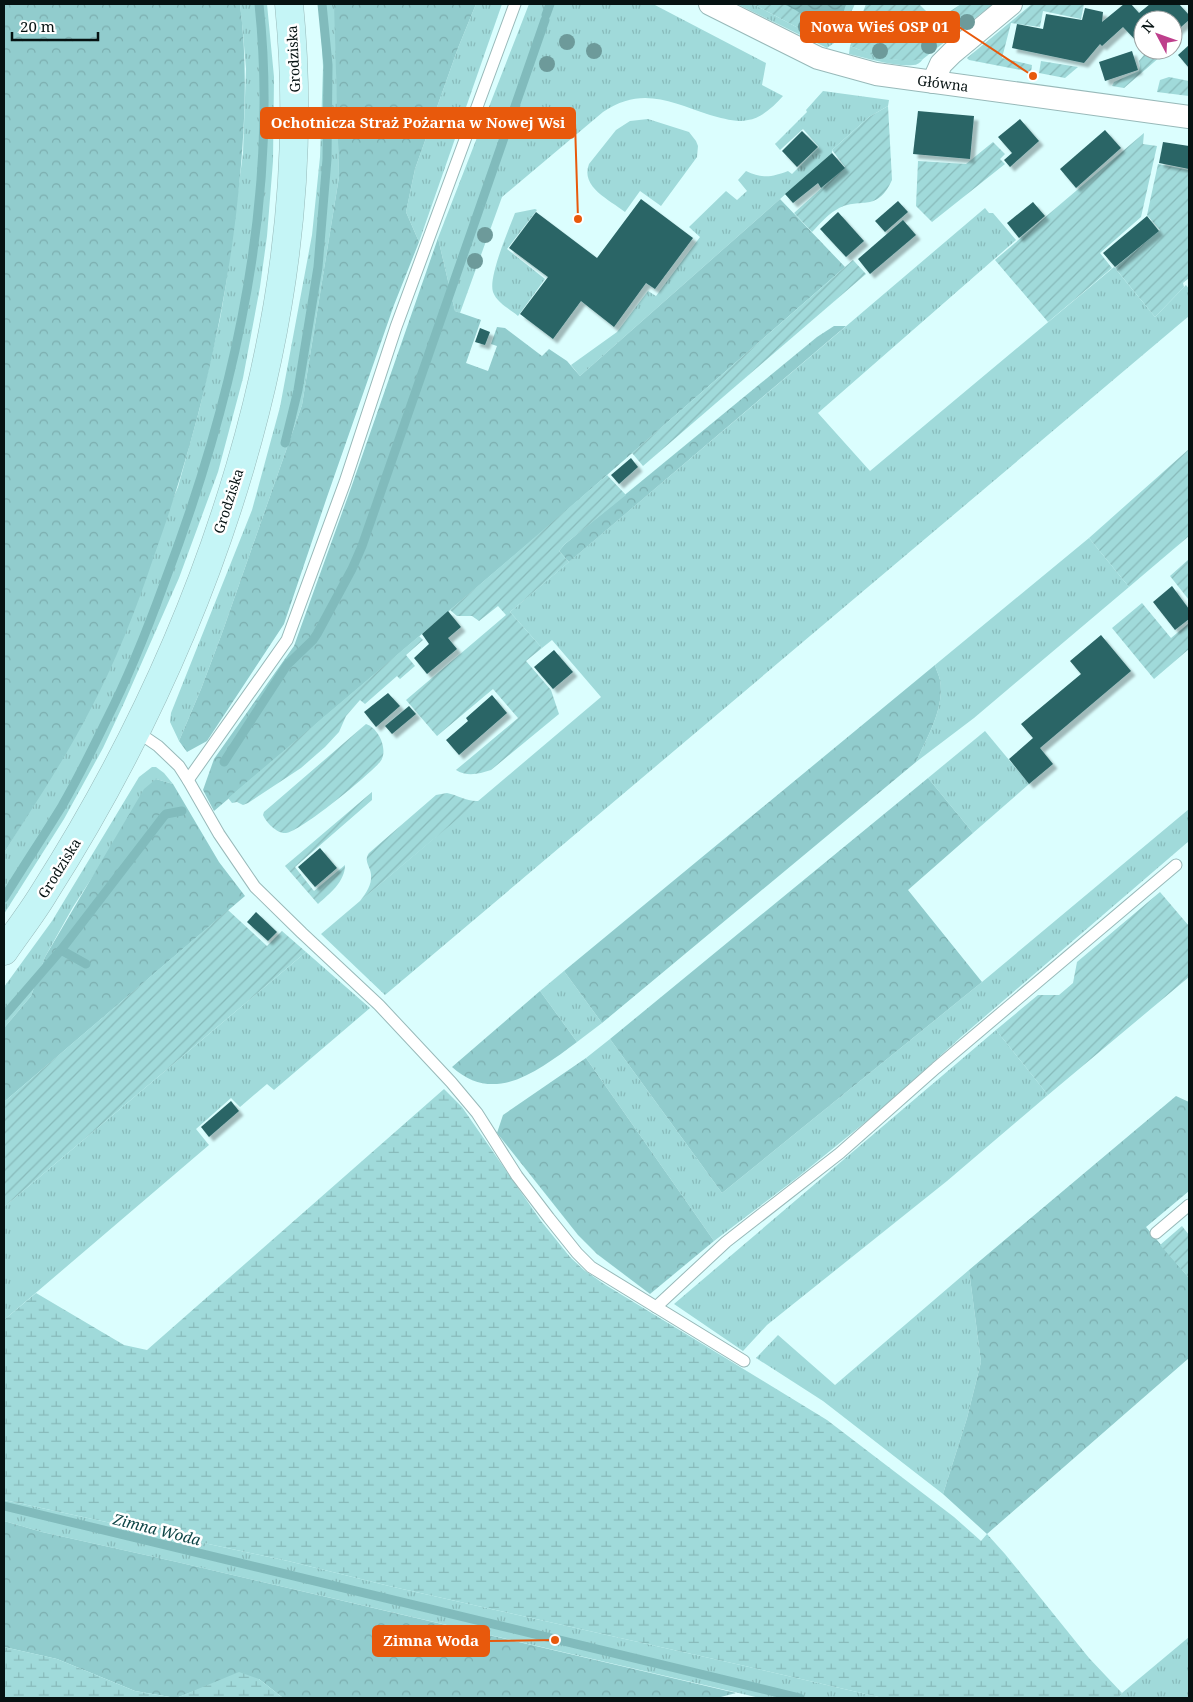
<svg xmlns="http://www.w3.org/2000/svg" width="1193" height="1702" viewBox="0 0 1193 1702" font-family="'Noto Serif',serif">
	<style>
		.grass { fill: url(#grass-tufts) }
		.forest { fill: url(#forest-crowns) }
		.wetland { fill: url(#wetland-marsh) }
		.garden { fill: url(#garden-furrows) }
		.water { fill: url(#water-waves) }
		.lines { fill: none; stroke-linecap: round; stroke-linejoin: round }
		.stream { stroke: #81bbbc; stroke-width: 9 }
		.building { fill: #2b6566; filter: url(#shadow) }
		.service-casing { stroke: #98b9b9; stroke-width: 13 }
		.minor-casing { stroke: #98b9b9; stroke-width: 24 }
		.secondary-casing { stroke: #98b9b9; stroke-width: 29 }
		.service { stroke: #fff; stroke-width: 11 }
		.minor { stroke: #fff; stroke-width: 22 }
		.secondary { stroke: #c5f5f6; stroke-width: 28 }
		.tree { fill: #6d9a9a }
		.labels { text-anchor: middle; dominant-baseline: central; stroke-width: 5; stroke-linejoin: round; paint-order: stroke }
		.street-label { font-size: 14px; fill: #061212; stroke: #fff }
		.water-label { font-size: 15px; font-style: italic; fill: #0d4445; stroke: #fff }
		.leader { fill: none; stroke: #e8590c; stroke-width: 2 }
		.callout-dot { fill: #e8590c; stroke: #fff; stroke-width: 2 }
		.callout { fill: #e8590c; stroke: #e8590c; stroke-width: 2 }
		.callout-label { font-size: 15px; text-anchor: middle; font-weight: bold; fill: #fff }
	</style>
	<defs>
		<pattern id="grass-tufts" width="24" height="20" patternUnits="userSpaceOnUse" patternTransform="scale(1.25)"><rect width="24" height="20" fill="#a0dada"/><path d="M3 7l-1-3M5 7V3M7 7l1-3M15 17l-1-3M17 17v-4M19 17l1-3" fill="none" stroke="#88baba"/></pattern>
		<pattern id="forest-crowns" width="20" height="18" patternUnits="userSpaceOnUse" patternTransform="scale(1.25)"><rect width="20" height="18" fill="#91cccd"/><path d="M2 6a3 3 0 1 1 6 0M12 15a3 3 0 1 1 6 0" fill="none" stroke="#7caeaf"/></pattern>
		<pattern id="wetland-marsh" width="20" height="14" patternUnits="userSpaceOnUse" patternTransform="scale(1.25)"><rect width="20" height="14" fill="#a0dada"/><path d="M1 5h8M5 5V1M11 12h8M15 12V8" fill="none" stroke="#88baba"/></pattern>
		<pattern id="garden-furrows" width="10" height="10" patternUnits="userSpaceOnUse" patternTransform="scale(1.25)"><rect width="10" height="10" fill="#a0dada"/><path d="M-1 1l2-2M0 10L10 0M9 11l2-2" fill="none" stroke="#88baba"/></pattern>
		<pattern id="water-waves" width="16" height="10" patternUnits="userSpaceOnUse" patternTransform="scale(1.25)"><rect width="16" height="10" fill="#81bbbc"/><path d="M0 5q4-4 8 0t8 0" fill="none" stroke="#6ea0a1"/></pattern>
		<filter id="shadow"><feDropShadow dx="4.5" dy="4.5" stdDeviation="1" flood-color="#0004"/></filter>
	</defs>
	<rect width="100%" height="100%" fill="#dbfefe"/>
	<g class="grass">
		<path d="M 240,4 L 267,4 L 274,77 L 273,161 L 267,236 L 260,287 L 243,378 L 218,472 L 179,578 L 124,703 L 103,748 L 64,819 L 4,914 L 4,853 L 69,747 L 178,487 L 199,411 L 220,319 L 226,284 L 243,153 L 246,69 L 243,33 Z"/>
		<path d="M 320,4 L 334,4 L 335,12 L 339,177 L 302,405 L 221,636 L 201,689 L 179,741 L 170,722 L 171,713 L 252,510 L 280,407 L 312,235 L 320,157 L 323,67 Z"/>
		<path d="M 476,4 L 502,4 L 419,242 L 406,212 L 415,169 L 458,48 Z"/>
		<path d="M 529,4 L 653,4 L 766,63 L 762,85 L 783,96 C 774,106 762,118 748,120 C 736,123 722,118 710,115 C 670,102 642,86 603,112 L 502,197 L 460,313 L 455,311 L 438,238 Z"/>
		<path d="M 737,4 L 753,4 L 819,39 L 837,41 L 827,48 Z"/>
		<path d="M 850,46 C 876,56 894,63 923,59 C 920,63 917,65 913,65 C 896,67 866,58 849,54 Z"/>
		<path d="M 823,91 L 889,100 L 888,106 L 869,117 L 832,150 L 832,153 L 580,376 L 571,365 L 617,332 L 648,291 L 656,296 L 700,237 L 689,227 L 726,191 L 737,200 L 747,191 L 738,180 L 746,171 C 763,179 772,177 788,171 L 792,174 L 819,147 L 803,129 L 780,150 L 775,144 L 807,112 L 806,110 Z"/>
		<path d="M 648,119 L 689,132 L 696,141 L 698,146 L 697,157 L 661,206 L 640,191 L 625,212 C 610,200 580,187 589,164 L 616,130 L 630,121 Z"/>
		<path d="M 985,208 L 989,213 L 993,213 L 1016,240 L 818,413 L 870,471 L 1114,267 L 1155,317 L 1186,285 L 1189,289 L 1189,316 L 385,995 L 321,934 L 601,697 L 552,640 L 542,648 L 510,612 Z"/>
		<path d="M 535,209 L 537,210 L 507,249 L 545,279 L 518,316 C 510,309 497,303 493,292 C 488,277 509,229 515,213 Z"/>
		<path d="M 1089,538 L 1129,587 L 974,718 L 916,762 C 927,737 945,708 940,680 C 939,675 936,670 935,665 Z"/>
		<path d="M 985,731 L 1029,784 L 973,833 L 928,778 Z"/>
		<path d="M 152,767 L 156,767 L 164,773 L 173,784 L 156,779 L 73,907 L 45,957 L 31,996 L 4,1028 L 4,987 L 52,921 L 139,777 Z"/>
		<path d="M 1189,809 L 1189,841 L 961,1037 L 879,1111 L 798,1177 L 714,1241 L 586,1058 L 610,1039 L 722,1193 L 982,982 Z"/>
		<path d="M 306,952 L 370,1008 L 274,1090 L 267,1084 L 240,1107 L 231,1098 L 196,1129 L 209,1145 L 4,1320 L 4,1207 Z"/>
		<path d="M 564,971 L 602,1023 L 577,1042 L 540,991 Z"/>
		<path d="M 996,1030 L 1048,1095 L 947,1181 L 767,1325 L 743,1351 L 674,1304 Z"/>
		<path d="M 969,1270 L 981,1362 L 967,1418 L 943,1494 L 823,1401 L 756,1358 L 778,1335 L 835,1385 Z"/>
		<path d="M 4,1500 L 288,1561 L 389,1586 L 745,1666 L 883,1698 L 760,1698 L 177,1562 L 42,1532 L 4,1521 Z"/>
		<path d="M 1189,1637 L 1189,1698 L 1119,1698 L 1122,1693 Z"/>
	</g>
	<g class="forest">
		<path d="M 4,4 L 240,4 C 249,75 244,144 236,215 C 222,331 194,446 154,556 C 136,610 115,664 88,714 C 63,762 33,807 4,853 Z"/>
		<path d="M 334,4 L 476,4 L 458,48 L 415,169 L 406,212 L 419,242 L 394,305 L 327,497 L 284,624 L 207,741 L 187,752 L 179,741 L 201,689 L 221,636 L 302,405 L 339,177 Z"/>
		<path d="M 780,199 L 845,267 L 543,531 L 214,811 L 203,790 L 214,759 L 294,646 L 351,488 L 438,238 L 455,311 L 481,320 L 466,363 L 488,371 L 497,346 L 491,344 L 497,327 L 505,328 L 542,356 L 549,349 L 567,361 L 580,376 Z"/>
		<path d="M 834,326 L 846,326 L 569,562 L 559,551 L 565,544 L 817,337 Z"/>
		<path d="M 935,665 C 936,670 939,675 940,680 C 945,708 927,737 916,762 L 602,1023 L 564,971 Z"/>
		<path d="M 928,778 L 973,833 L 908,890 L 982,982 L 722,1193 L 610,1039 Z"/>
		<path d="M 156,779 L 173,784 L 219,862 L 245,896 L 4,1102 L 4,1028 L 31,996 L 45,957 L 144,789 Z"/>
		<path d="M 540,991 L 577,1042 C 539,1070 495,1106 452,1067 Z"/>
		<path d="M 586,1058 L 714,1241 L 650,1294 L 597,1254 L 578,1235 L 497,1133 L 503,1115 Z"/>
		<path d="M 1176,1096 L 1189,1102 L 1189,1191 L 1146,1227 L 1189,1278 L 1189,1358 L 987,1534 L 943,1494 L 967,1418 L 981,1362 L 969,1270 Z"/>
		<path d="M 4,1521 L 42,1532 L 177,1562 L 736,1693 L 717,1698 L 283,1698 L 259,1679 L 205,1687 L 176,1698 L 135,1691 L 57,1659 L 4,1647 Z"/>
	</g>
	<g class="wetland">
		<path d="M 444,1089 L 462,1107 L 541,1221 L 570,1257 L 584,1270 L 604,1284 L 827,1420 L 954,1517 L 981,1541 L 987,1534 L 1005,1554 L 1089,1658 L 1122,1693 L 1119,1698 L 883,1698 L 745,1666 L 389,1586 L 288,1561 L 4,1500 L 4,1320 L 36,1293 L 124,1345 L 147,1350 Z"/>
		<path d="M 4,1647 L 57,1659 L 135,1691 L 176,1698 L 239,1672 L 259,1679 L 283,1698 L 4,1698 Z"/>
	</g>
	<g class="garden">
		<path d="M 753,4 L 855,4 L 837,41 L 819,39 Z"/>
		<path d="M 866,4 L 919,4 L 926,11 L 938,17 L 952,10 L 961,4 L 993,4 L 923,59 L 908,61 L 880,58 L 850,46 Z"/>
		<path d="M 1032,4 L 1084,4 L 1081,19 L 1043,11 L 1040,27 L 1011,23 L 1002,58 L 1032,65 L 1031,72 L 969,60 L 967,58 Z"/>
		<path d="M 1148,50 L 1168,50 L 1124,88 L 1112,86 L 1114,82 L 1139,71 L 1140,66 L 1139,61 Z"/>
		<path d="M 1041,61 L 1078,67 L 1065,78 L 1039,73 Z"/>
		<path d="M 1169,77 L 1189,81 L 1189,96 L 1157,92 L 1160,80 Z"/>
		<path d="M 888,106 L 892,180 C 876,215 859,195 836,210 C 827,215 819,225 812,232 L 794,213 L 845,167 L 832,150 L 869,117 Z"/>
		<path d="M 1144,133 L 1143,144 L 1157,146 L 1141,217 L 1100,253 L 1112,268 L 1048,322 L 995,260 Z"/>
		<path d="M 993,142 L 1005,154 L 1000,159 L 1005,164 L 932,222 L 916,206 L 918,161 L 966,164 Z"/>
		<path d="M 1158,164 L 1189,170 L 1189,278 L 1183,283 L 1184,287 L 1155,317 L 1115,268 L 1160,230 L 1147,215 Z"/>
		<path d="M 853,260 L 866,274 L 643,466 L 632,453 Z"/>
		<path d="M 1189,449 L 1189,536 L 1129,587 L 1089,538 Z"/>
		<path d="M 607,475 L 626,495 L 565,544 L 559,551 L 569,562 L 510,612 L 542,648 L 526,661 L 551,690 L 559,714 L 491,770 C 479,774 467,777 456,770 L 518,718 L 493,689 L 437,736 L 406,700 L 506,615 L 498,606 L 479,621 L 472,616 L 457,616 L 450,610 Z"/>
		<path d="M 1189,559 L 1189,600 L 1170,576 Z"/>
		<path d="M 1142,603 L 1171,638 L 1189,623 L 1189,649 L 1154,679 L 1112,628 Z"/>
		<path d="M 419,636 L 423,640 L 406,655 L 415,666 L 400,679 L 397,676 L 365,704 L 360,700 L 346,716 L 339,732 L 325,747 L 301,768 L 248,803 L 243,805 L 237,802 L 232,803 L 228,798 Z"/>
		<path d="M 366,724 C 379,728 389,751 380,762 C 369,775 300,832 286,833 C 277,834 266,822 263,815 L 264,812 Z"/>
		<path d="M 372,792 L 372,800 L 295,867 L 314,891 L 345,865 C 345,882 329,894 318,904 L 285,866 Z"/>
		<path d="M 447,793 C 458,795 467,802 479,801 L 360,901 C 366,893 372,885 371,875 C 371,867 363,861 369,853 L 436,795 Z"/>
		<path d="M 1160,892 L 1189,926 L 1189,977 L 1048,1095 L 996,1030 L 1038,995 L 1059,995 L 1073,983 L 1077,962 Z"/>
		<path d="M 228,910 L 267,946 L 282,931 L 306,952 L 4,1207 L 4,1102 Z"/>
		<path d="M 1182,1226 L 1189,1235 L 1189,1278 L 1160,1245 Z"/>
	</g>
	<path class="water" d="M 783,4 L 846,4 L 841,21 L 830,28 C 812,25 800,10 783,4 Z"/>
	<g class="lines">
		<g class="stream">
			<path d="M 546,15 L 550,4"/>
			<path d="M 285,443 L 298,390 L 318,267 L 327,159 L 328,65 L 322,4"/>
			<path d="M 224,762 L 287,665 L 313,640 L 317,634 L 352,569 L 362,546 L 545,20"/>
			<path d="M 4,898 C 23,867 43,837 62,806 C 78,778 92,750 106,721 C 129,676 148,628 165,581 C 234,399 280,199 259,4"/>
			<path d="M 61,950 L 86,964"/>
			<path d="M 4,1016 L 61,950 L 164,816 L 166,814 L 182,811"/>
			<path d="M 4,1506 L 800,1698"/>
		</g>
	</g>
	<g class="building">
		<path d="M 1124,4 L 1131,4 L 1139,13 L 1150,4 L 1179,4 L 1189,15 L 1189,20 L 1173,34 L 1173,20 L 1143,20 L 1143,48 L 1123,27 L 1102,46 L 1100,44 L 1084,63 L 1012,48 L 1017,24 L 1043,29 L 1046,14 L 1082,20 L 1085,8 L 1103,12 L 1102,22 Z"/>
		<path d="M 1189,45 L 1189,68 L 1178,55 Z"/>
		<path d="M 1132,51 L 1138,70 L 1105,81 L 1099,62 Z"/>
		<path d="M 918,111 L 974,116 L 970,159 L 913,154 Z"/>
		<path d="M 1020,119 L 1039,141 L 1010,167 L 1004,160 L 1012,153 L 998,137 Z"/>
		<path d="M 1105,130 L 1121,148 L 1076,188 L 1060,169 Z"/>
		<path d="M 802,131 L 818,147 L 797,167 L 782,151 Z"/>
		<path d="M 1163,142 L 1189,146 L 1189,169 L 1159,163 Z"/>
		<path d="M 832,153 L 845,168 L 821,188 L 818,183 L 793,203 L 785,194 Z"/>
		<path d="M 641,199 L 693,238 L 655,289 L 646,283 L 614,327 L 581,301 L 553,339 L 520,314 L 548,277 L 509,248 L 536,212 L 597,258 Z"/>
		<path d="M 898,201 L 908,212 L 885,232 L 875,221 Z"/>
		<path d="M 1033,202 L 1045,216 L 1019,238 L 1007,223 Z"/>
		<path d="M 838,212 L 864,241 L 846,257 L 820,229 Z"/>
		<path d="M 1147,216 L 1159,231 L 1115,267 L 1103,253 Z"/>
		<path d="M 903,220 L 916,235 L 870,274 L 858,259 Z"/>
		<path d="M 480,328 L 490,332 L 485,345 L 475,342 Z"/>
		<path d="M 631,458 L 638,467 L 619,484 L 611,475 Z"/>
		<path d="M 1172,586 L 1189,609 L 1189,619 L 1175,630 L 1153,602 Z"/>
		<path d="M 448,611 L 461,627 L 448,638 L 457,649 L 427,674 L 414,658 L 429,644 L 422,634 Z"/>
		<path d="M 1101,635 L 1131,671 L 1040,748 L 1053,764 L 1029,784 L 1009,759 L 1033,738 L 1021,724 L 1081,674 L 1070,661 Z"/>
		<path d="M 554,650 L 573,672 L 553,689 L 534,667 Z"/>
		<path d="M 388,693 L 400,706 L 376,727 L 364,712 Z"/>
		<path d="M 492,695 L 507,713 L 459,755 L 446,740 L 468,721 L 466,718 Z"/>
		<path d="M 409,706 L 416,714 L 392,734 L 385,726 Z"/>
		<path d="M 320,848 L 337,868 L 315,887 L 298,867 Z"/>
		<path d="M 256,912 L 277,932 L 268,941 L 247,922 Z"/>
		<path d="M 231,1101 L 239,1111 L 209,1137 L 201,1127 Z"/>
	</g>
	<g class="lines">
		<g class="service-casing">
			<g id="service">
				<path d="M 136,731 L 158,746 L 179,766 L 188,780 L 219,834 L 255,887 L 302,933 L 379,1005 L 451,1082 L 477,1113 L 517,1176 L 549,1218 L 577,1253 L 591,1267 L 744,1361"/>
				<path d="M 188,780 L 287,640 L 345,482 L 396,327 L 515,4"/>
				<path d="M 1156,1233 L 1189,1205"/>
				<path d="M 656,1307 L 726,1242 L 840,1153 L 936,1068 L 1176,865"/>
			</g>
		</g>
		<g class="minor-casing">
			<g id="minor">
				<path d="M 710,4 L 818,58 L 876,74 L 1189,117"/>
				<path d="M 933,82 L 941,64 L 952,53 L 1011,4"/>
			</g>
		</g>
		<g class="secondary-casing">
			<path id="secondary" d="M 4,951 C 17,932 32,913 44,893 C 209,634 320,313 289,4"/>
		</g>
		<use href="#service" class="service"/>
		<use href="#minor" class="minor"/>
		<use href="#secondary" class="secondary"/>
	</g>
	<g class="tree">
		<circle cx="967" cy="22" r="8"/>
		<circle cx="806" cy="27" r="8"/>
		<circle cx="819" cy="35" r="8"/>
		<circle cx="567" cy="42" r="8"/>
		<circle cx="929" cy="46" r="8"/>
		<circle cx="594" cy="51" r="8"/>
		<circle cx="880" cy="51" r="8"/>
		<circle cx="547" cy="64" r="8"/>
		<circle cx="485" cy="235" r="8"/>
		<circle cx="475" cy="261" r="8"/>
	</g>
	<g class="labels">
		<g class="street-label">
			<text transform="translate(293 59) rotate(-93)">Grodziska</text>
			<text transform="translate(943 83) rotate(7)">Główna</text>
			<text transform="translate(228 501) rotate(-72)">Grodziska</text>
			<text transform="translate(59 868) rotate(-58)">Grodziska</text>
		</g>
		<g class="water-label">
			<text transform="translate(157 1529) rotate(14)">Zimna Woda</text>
		</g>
	</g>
	<path class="leader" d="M1033 76L959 27M578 219L575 123M555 1640L489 1641"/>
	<g class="callout-dot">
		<circle cx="1033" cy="76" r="5"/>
		<circle cx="578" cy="219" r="5"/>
		<circle cx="555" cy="1640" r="5"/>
	</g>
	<g class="callout">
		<rect x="801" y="12" width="158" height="30" rx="5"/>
		<rect x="261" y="108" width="314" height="30" rx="5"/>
		<rect x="373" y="1626" width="116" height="30" rx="5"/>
	</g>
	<g class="callout-label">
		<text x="880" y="32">Nowa Wieś OSP 01</text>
		<text x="418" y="128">Ochotnicza Straż Pożarna w Nowej Wsi</text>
		<text x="431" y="1646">Zimna Woda</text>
	</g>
	<rect width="1193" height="1702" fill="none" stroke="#061212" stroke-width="10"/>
	<g transform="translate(1158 35) rotate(311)"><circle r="24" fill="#ffffff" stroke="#9ba0a0"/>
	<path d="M0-4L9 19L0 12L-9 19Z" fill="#be3f8c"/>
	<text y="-8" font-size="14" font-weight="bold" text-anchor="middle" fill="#061212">N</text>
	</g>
	<path d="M12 32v8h86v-8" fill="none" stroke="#061212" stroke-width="2.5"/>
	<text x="20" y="32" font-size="15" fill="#061212" stroke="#ffffff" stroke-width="4" paint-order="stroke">20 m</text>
</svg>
